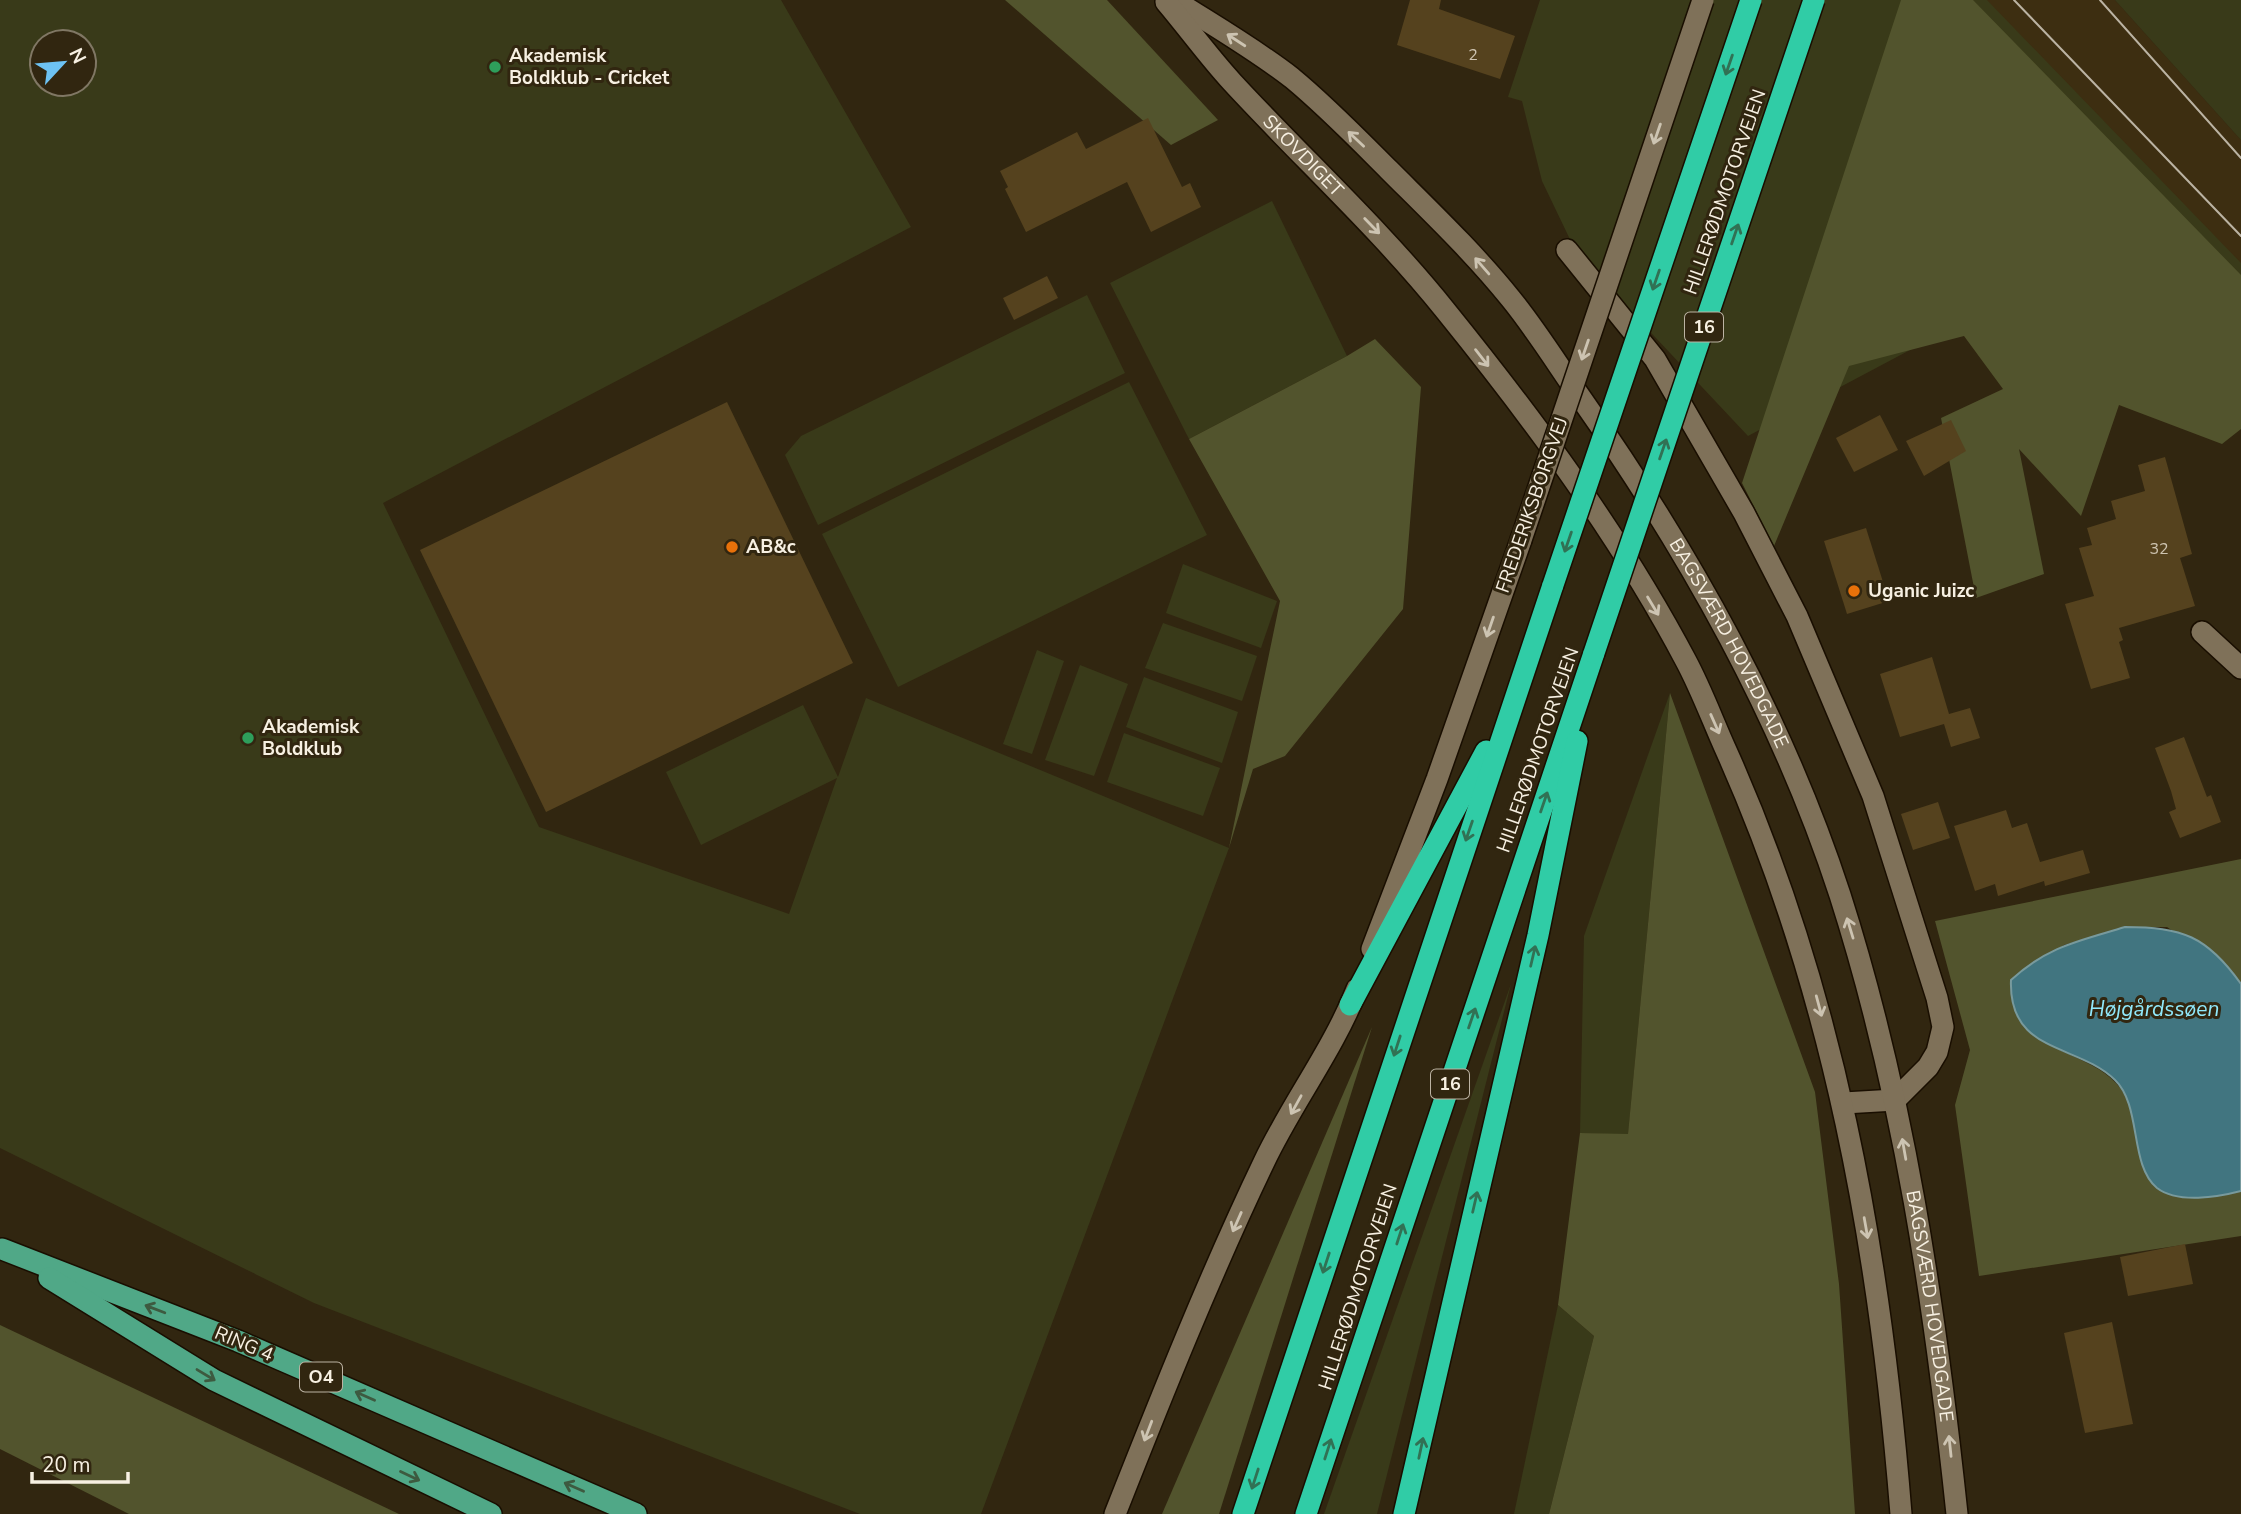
<svg xmlns="http://www.w3.org/2000/svg" width="2241" height="1514" viewBox="0 0 2241 1514" font-family="'Nunito Sans',sans-serif">
	<style>
		.built { fill: #3d2e11 }
		.green { fill: #393a19; fill-rule: evenodd }
		.forest { fill: #52542d }
		.water { fill: #417580; stroke: #789a9d; stroke-width: 2 }
		.building { fill: #55421e }
		.lines { fill: none; stroke-linecap: round; stroke-linejoin: round }
		.street-casing { stroke: #190e00; stroke-width: 24 }
		.secondary-casing { stroke: #190e00; stroke-width: 24 }
		.primary-casing { stroke: #190e00; stroke-width: 24 }
		.highway-casing { stroke: #190e00; stroke-width: 24 }
		.street { stroke: #7f7159; stroke-width: 21 }
		.secondary { stroke: #7f7159; stroke-width: 21 }
		.primary { stroke: #50a887; stroke-width: 21 }
		.highway { stroke: #30cca6; stroke-width: 21 }
		.tram { stroke: #bbb3a3; stroke-width: 2 }
		.secondary-bridge-casing { stroke: #190e00; stroke-width: 24; stroke-linecap: butt }
		.highway-bridge-casing { stroke: #190e00; stroke-width: 24; stroke-linecap: butt }
		.secondary-bridge { stroke: #7f7159; stroke-width: 21 }
		.highway-bridge { stroke: #30cca6; stroke-width: 21 }
		.oneway { stroke: #cdc4b2 }
		.oneway2 { stroke: #317154 }
		.oneway3 { stroke: #3d5a40 }
		.leisure-dot { fill: #2e9e5b; stroke: #312610; stroke-width: 2.5 }
		.food-dot { fill: #e8710a; stroke: #312610; stroke-width: 2.5 }
		.labels { text-anchor: middle; dominant-baseline: central; stroke-width: 6; stroke-linejoin: round; paint-order: stroke }
		.number-label { font-size: 16px; fill: #cec4b1 }
		.shield { fill: #312610; stroke: #bcb3a3; stroke-width: 2 }
		.shield-label { font-size: 18px; font-weight: bold; fill: #f7f0e2 }
		.poi-label { font-size: 19px; font-weight: bold; fill: #f7f0e2; stroke: #312610; text-anchor: start }
		.street-label { font-size: 19px; fill: #f7f0e2; stroke: #312610 }
		.water-label { font-size: 21px; font-style: italic; fill: #91e9fb; stroke: #312610 }
	</style>
	<rect width="100%" height="100%" fill="#312610"/>
	<path class="built" d="M 1973,0 L 2115,0 L 2241,140 L 2241,275 Z"/>
	<g class="green">
		<path d="M 0,0 L 781,0 L 911,227 L 383,503 L 539,827 L 789,914 L 837,778 L 701,845 L 666,772 L 803,705 L 838,777 L 866,698 L 1229,848 L 981,1514 L 860,1514 L 314,1303 L 0,1148 ZM 42,42 L 84,42 L 84,84 L 42,84 Z"/>
		<path d="M 1540,0 L 1987,0 L 2241,263 L 2241,283 L 2010,297 L 1748,436 L 1577,254 L 1542,181 L 1522,101 L 1508,97 Z"/>
		<path d="M 2115,0 L 2241,0 L 2241,140 Z"/>
		<path d="M 1272,201 L 1347,356 L 1189,439 L 1110,283 Z"/>
		<path d="M 1087,295 L 1125,373 L 818,525 L 785,455 L 801,436 Z"/>
		<path d="M 1129,382 L 1207,535 L 898,687 L 822,534 Z"/>
		<path d="M 1183,564 L 1277,601 L 1261,648 L 1166,613 Z"/>
		<path d="M 1163,623 L 1257,656 L 1242,701 L 1145,668 Z"/>
		<path d="M 1037,650 L 1064,661 L 1032,754 L 1003,744 Z"/>
		<path d="M 1080,665 L 1128,684 L 1094,776 L 1045,760 Z"/>
		<path d="M 1144,677 L 1238,712 L 1222,763 L 1126,727 Z"/>
		<path d="M 1670,693 L 1628,1135 L 1580,1133 L 1584,936 Z"/>
		<path d="M 1124,733 L 1220,768 L 1203,816 L 1107,782 Z"/>
		<path d="M 1511,984 L 1377,1514 L 1324,1514 Z"/>
		<path d="M 1558,1305 L 1594,1336 L 1549,1514 L 1514,1514 Z"/>
	</g>
	<g class="forest">
		<path d="M 1005,0 L 1107,0 L 1218,120 L 1171,145 Z"/>
		<path d="M 1901,0 L 1973,0 L 2241,275 L 2241,429 L 2222,444 L 2119,405 L 2081,516 L 2019,449 L 2044,574 L 1976,598 L 1941,418 L 2003,389 L 1964,336 L 1849,366 L 1774,546 L 1742,483 Z"/>
		<path d="M 1375,339 L 1421,387 L 1403,609 L 1285,756 L 1253,769 L 1229,848 L 1280,601 L 1189,439 L 1347,356 Z"/>
		<path d="M 1670,693 L 1815,1092 L 1839,1284 L 1855,1514 L 1549,1514 L 1594,1336 L 1558,1305 L 1580,1133 L 1628,1134 Z"/>
		<path d="M 2241,859 L 2241,984 L 2232,971 L 2167,927 L 2125,927 L 2064,945 L 2011,980 C 2007,1062 2105,1043 2129,1103 L 2233,1193 L 2241,1191 L 2241,1236 L 1979,1276 L 1955,1105 L 1970,1050 L 1935,921 Z"/>
		<path d="M 1372,1027 L 1219,1514 L 1162,1514 Z"/>
		<path d="M 0,1325 L 399,1514 L 129,1514 L 0,1449 Z"/>
	</g>
	<path class="water" d="M 2125,927 C 2182,927 2207,936 2241,984 L 2241,1191 C 2218,1197 2178,1204 2157,1188 C 2129,1165 2142,1106 2115,1080 C 2077,1043 2008,1054 2011,980 C 2048,946 2079,941 2125,927 Z"/>
	<g class="building">
		<path d="M 1410,0 L 1441,0 L 1439,9 L 1515,36 L 1500,79 L 1397,45 Z"/>
		<path d="M 1148,118 L 1182,187 L 1190,183 L 1201,207 L 1151,232 L 1127,182 L 1026,232 L 1005,189 L 1008,187 L 1000,171 L 1077,132 L 1086,149 Z"/>
		<path d="M 1047,276 L 1058,298 L 1014,320 L 1003,298 Z"/>
		<path d="M 727,402 L 853,663 L 546,812 L 420,550 Z"/>
		<path d="M 1880,415 L 1898,450 L 1854,472 L 1836,438 Z"/>
		<path d="M 1951,420 L 1966,451 L 1924,476 L 1906,441 Z"/>
		<path d="M 2165,457 L 2192,554 L 2180,558 L 2195,606 L 2119,628 L 2123,640 L 2119,642 L 2130,678 L 2091,689 L 2065,604 L 2094,596 L 2079,548 L 2092,545 L 2087,528 L 2116,519 L 2111,501 L 2145,491 L 2138,465 Z"/>
		<path d="M 1866,528 L 1889,601 L 1847,614 L 1824,541 Z"/>
		<path d="M 1932,657 L 1949,714 L 1970,708 L 1980,738 L 1951,747 L 1944,724 L 1900,737 L 1880,674 Z"/>
		<path d="M 2184,737 L 2207,797 L 2211,795 L 2221,822 L 2180,838 L 2169,812 L 2176,809 L 2171,791 L 2155,748 Z"/>
		<path d="M 1938,802 L 1950,838 L 1913,850 L 1901,814 Z"/>
		<path d="M 2006,810 L 2012,828 L 2027,823 L 2040,862 L 2083,850 L 2090,873 L 2045,886 L 2044,881 L 1998,896 L 1995,884 L 1975,891 L 1954,826 Z"/>
		<path d="M 2185,1244 L 2193,1284 L 2128,1296 L 2120,1257 Z"/>
		<path d="M 2112,1322 L 2133,1424 L 2085,1433 L 2064,1333 Z"/>
	</g>
	<g class="lines">
		<g class="street-casing">
			<g id="street">
				<path d="M 1567,250 L 1655,359 L 1744,513 L 1797,616 L 1873,796 L 1937,998 L 1943,1027 L 1937,1052 L 1928,1067 L 1895,1100 L 1844,1103"/>
				<path d="M 2202,632 L 2241,668"/>
			</g>
		</g>
		<g class="secondary-casing">
			<g id="secondary">
				<path id="s1" d="M 1174,0 C 1213,25 1255,49 1292,78 C 1326,106 1358,139 1389,170 C 1431,212 1474,253 1511,299 C 1537,331 1559,367 1583,401 C 1690,554 1782,717 1840,895 C 1904,1095 1935,1306 1957,1514"/>
				<path id="s2" d="M 1166,2 C 1188,28 1209,57 1232,82 C 1303,159 1380,229 1445,310 C 1534,420 1620,536 1686,661 C 1701,689 1712,719 1725,748 C 1834,990 1880,1251 1901,1514"/>
				<path d="M 1372,949 L 1437,779 L 1521,540"/>
				<path d="M 1115,1514 C 1162,1395 1209,1277 1264,1162 C 1292,1103 1333,1050 1357,989"/>
			</g>
		</g>
		<g class="primary-casing">
			<g id="primary">
				<path d="M 2,1249 L 238,1341 L 636,1514"/>
				<path d="M 49,1278 L 214,1380 L 491,1514"/>
			</g>
		</g>
		<g class="highway-casing">
			<g id="highway">
				<path d="M 1350,1005 L 1486,751"/>
				<path d="M 1243,1514 L 1553,585"/>
				<path d="M 1306,1514 L 1594,653"/>
				<path d="M 1404,1514 L 1538,935 L 1577,741"/>
			</g>
		</g>
		<use href="#street" class="street"/>
		<use href="#secondary" class="secondary"/>
		<use href="#primary" class="primary"/>
		<use href="#highway" class="highway"/>
		<g class="tram">
			<path d="M 2014,0 L 2241,236"/>
			<path d="M 2100,0 L 2241,158"/>
		</g>
		<g class="secondary-bridge-casing">
			<path id="secondary-bridge" d="M 1521,540 L 1703,0"/>
		</g>
		<g class="highway-bridge-casing">
			<g id="highway-bridge">
				<path d="M 1553,585 L 1751,0"/>
				<path d="M 1594,653 L 1814,0"/>
			</g>
		</g>
		<use href="#secondary-bridge" class="secondary-bridge"/>
		<use href="#highway-bridge" class="highway-bridge"/>
	</g>
	<defs><path id="oneway-shaft" d="M-6 0H5M1.5-3L5.5 0L1.5 3" fill="none" stroke-width="1.6" stroke-linecap="round" stroke-linejoin="round" transform="scale(1.75)"/></defs>
	<g class="oneway">
		<use href="#oneway-shaft" transform="translate(1236 40) rotate(-147)"/>
		<use href="#oneway-shaft" transform="translate(1657 134) rotate(109)"/>
		<use href="#oneway-shaft" transform="translate(1356 139) rotate(-137)"/>
		<use href="#oneway-shaft" transform="translate(1372 226) rotate(46)"/>
		<use href="#oneway-shaft" transform="translate(1482 266) rotate(-131)"/>
		<use href="#oneway-shaft" transform="translate(1585 350) rotate(109)"/>
		<use href="#oneway-shaft" transform="translate(1482 358) rotate(52)"/>
		<use href="#oneway-shaft" transform="translate(1653 606) rotate(59)"/>
		<use href="#oneway-shaft" transform="translate(1490 627) rotate(109)"/>
		<use href="#oneway-shaft" transform="translate(1715 724) rotate(66)"/>
		<use href="#oneway-shaft" transform="translate(1850 928) rotate(-107)"/>
		<use href="#oneway-shaft" transform="translate(1819 1006) rotate(75)"/>
		<use href="#oneway-shaft" transform="translate(1296 1105) rotate(119)"/>
		<use href="#oneway-shaft" transform="translate(1904 1149) rotate(-100)"/>
		<use href="#oneway-shaft" transform="translate(1237 1222) rotate(114)"/>
		<use href="#oneway-shaft" transform="translate(1866 1228) rotate(80)"/>
		<use href="#oneway-shaft" transform="translate(1148 1431) rotate(111)"/>
		<use href="#oneway-shaft" transform="translate(1950 1446) rotate(-96)"/>
	</g>
	<g class="oneway2">
		<use href="#oneway-shaft" transform="translate(1729 65) rotate(109)"/>
		<use href="#oneway-shaft" transform="translate(1735 234) rotate(-71)"/>
		<use href="#oneway-shaft" transform="translate(1656 280) rotate(109)"/>
		<use href="#oneway-shaft" transform="translate(1663 449) rotate(-71)"/>
		<use href="#oneway-shaft" transform="translate(1568 542) rotate(109)"/>
		<use href="#oneway-shaft" transform="translate(1544 802) rotate(-71)"/>
		<use href="#oneway-shaft" transform="translate(1469 831) rotate(109)"/>
		<use href="#oneway-shaft" transform="translate(1533 956) rotate(-77)"/>
		<use href="#oneway-shaft" transform="translate(1472 1018) rotate(-71)"/>
		<use href="#oneway-shaft" transform="translate(1397 1046) rotate(108)"/>
		<use href="#oneway-shaft" transform="translate(1475 1202) rotate(-77)"/>
		<use href="#oneway-shaft" transform="translate(1400 1234) rotate(-72)"/>
		<use href="#oneway-shaft" transform="translate(1326 1263) rotate(108)"/>
		<use href="#oneway-shaft" transform="translate(1421 1448) rotate(-78)"/>
		<use href="#oneway-shaft" transform="translate(1328 1449) rotate(-72)"/>
		<use href="#oneway-shaft" transform="translate(1255 1479) rotate(108)"/>
	</g>
	<g class="oneway3">
		<use href="#oneway-shaft" transform="translate(155 1309) rotate(-159)"/>
		<use href="#oneway-shaft" transform="translate(206 1375) rotate(31)"/>
		<use href="#oneway-shaft" transform="translate(365 1396) rotate(-156)"/>
		<use href="#oneway-shaft" transform="translate(410 1476) rotate(25)"/>
		<use href="#oneway-shaft" transform="translate(574 1487) rotate(-156)"/>
	</g>
	<g class="leisure-dot">
		<circle cx="495" cy="67" r="7"/>
		<circle cx="248" cy="738" r="7"/>
	</g>
	<g class="food-dot">
		<circle cx="732" cy="547" r="7"/>
		<circle cx="1854" cy="591" r="7"/>
	</g>
	<g class="labels">
		<g class="number-label">
			<text x="1473" y="55">2</text>
			<text x="2159" y="549">32</text>
		</g>
		<g class="shield">
			<rect x="1685" y="312.5" width="38" height="29" rx="5"/>
			<rect x="1431" y="1069.5" width="38" height="29" rx="5"/>
			<rect x="300" y="1362.5" width="42" height="29" rx="5"/>
		</g>
		<g class="shield-label">
			<text x="1704" y="327">16</text>
			<text x="1450" y="1084">16</text>
			<text x="321" y="1377">O4</text>
		</g>
		<g class="poi-label">
			<text x="509" y="56">Akademisk<tspan x="509" dy="22">Boldklub - Cricket</tspan></text>
			<text x="746" y="547">AB&amp;c</text>
			<text x="1868" y="591">Uganic Juizc</text>
			<text x="262" y="727">Akademisk<tspan x="262" dy="22">Boldklub</tspan></text>
		</g>
		<g class="street-label">
			<text stroke="none"><textPath href="#s2" startOffset="206">SKOVDIGET</textPath></text>
			<text transform="translate(1725 192) rotate(-71)">HILLERØDMOTORVEJEN</text>
			<text transform="translate(1532 505) rotate(-71)">FREDERIKSBORGVEJ</text>
			<text stroke="none"><textPath href="#s1" startOffset="861">BAGSVÆRD HOVEDGADE</textPath></text>
			<text transform="translate(1538 750) rotate(-71)">HILLERØDMOTORVEJEN</text>
			<text transform="translate(1358 1287) rotate(-72)">HILLERØDMOTORVEJEN</text>
			<text stroke="none"><textPath href="#s1" startOffset="1558">BAGSVÆRD HOVEDGADE</textPath></text>
			<text transform="translate(244 1344) rotate(23)">RING 4</text>
		</g>
		<g class="water-label">
			<text x="2154" y="1009">Højgårdssøen</text>
		</g>
	</g>
	<g transform="translate(63 63) rotate(64)"><circle r="33" fill="#312610" stroke="#807764" stroke-width="2"/>
	<path d="M0-5L12 26L0 18L-12 26Z" fill="#6dc2f3"/>
	<text y="-10" font-size="19" font-weight="bold" text-anchor="middle" fill="#f7f0e2">N</text>
	</g>
	<path d="M32 1472v10h96v-10" fill="none" stroke="#f7f0e2" stroke-width="3.5"/>
	<text x="42" y="1472" font-size="21" fill="#f7f0e2" stroke="#312610" stroke-width="5" paint-order="stroke">20 m</text>
</svg>
